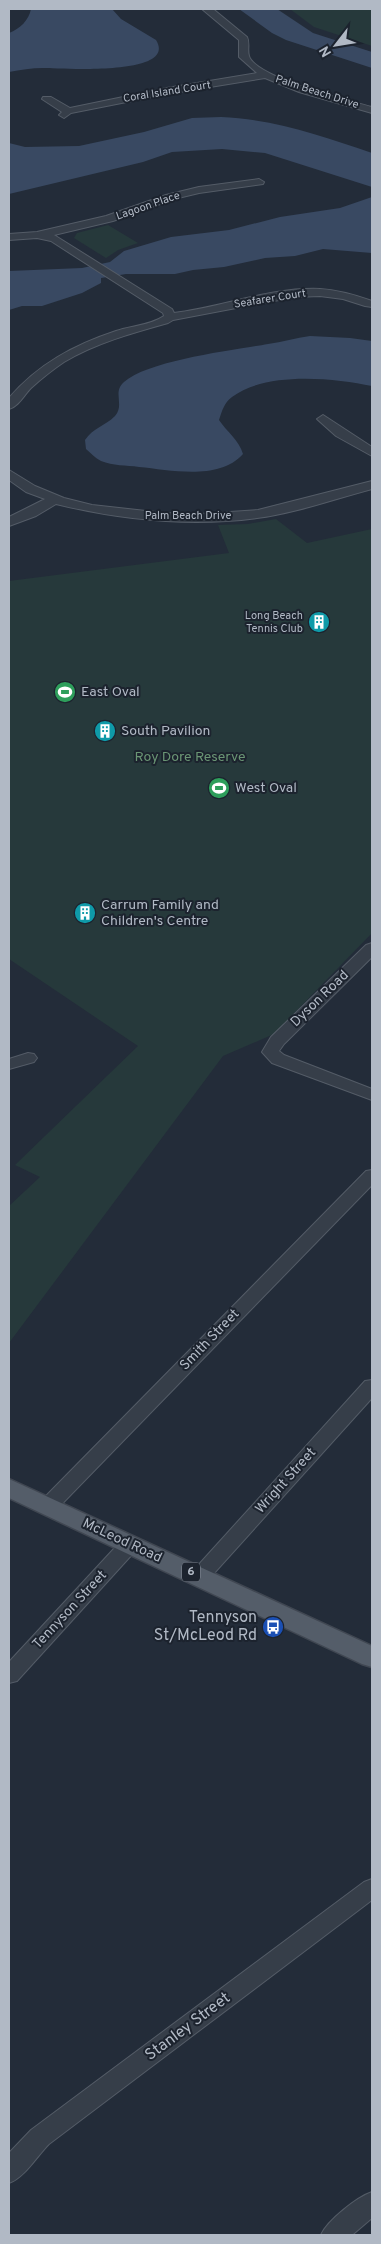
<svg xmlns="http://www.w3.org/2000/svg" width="381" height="2244" viewBox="0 0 381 2244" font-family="Overpass,sans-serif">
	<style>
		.green { fill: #26393b }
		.water { fill: #394962 }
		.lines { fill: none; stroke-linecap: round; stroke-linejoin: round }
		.minor-casing { stroke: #545c67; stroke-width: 2 }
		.major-casing { stroke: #404752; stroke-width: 3 }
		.minor { fill: #363e49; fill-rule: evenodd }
		.major { fill: #545d69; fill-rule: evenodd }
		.labels { text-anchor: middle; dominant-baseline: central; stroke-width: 4; stroke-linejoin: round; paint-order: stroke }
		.far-street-label { font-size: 11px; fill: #b1b9c5; stroke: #1c232e }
		.far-poi-label { font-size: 11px; fill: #b1b9c5; stroke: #1c232e; text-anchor: end }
		.shield { fill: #1c232e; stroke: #848c98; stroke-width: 1 }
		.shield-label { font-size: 12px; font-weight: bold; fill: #b1b9c5 }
		.poi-label { font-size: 14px; fill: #b1b9c5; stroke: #1c232e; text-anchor: start }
		.park-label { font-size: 14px; fill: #6a9574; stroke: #1c232e }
		.street-label { font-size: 14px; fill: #b1b9c5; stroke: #1c232e }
		.near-poi-label { font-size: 16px; fill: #b1b9c5; stroke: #1c232e; text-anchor: end }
		.near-street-label { font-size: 16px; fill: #b1b9c5; stroke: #1c232e }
	</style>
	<rect width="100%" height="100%" fill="#232c39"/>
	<g class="green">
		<path d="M 290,9 L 372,9 L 372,46 L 314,27 Z"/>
		<path d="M 108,225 L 138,243 L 118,250 L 106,258 L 74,238 L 77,233 Z"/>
		<path d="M 276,519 L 307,543 L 372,529 L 372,933 L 274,1034 L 223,1056 L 9,1343 L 9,1206 L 40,1177 L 15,1165 L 138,1046 L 9,959 L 9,581 L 229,553 L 218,525 L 248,524 Z"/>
	</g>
	<g class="water">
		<path d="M 31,9 L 112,9 L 121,19 L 156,40 C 179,77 58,68 43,68 C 32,68 20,70 9,72 L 9,33 C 20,29 29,20 31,9 Z"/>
		<path d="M 239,9 L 277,9 L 313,33 L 372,52 L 372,68 L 286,40 L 272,33 Z"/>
		<path d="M 221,117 C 273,119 323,136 372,153 L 372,187 L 265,153 L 222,149 L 172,152 L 143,162 L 9,194 L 9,143 L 25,147 L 79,146 L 144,132 L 192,118 Z"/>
		<path d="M 372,197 L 372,253 L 323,249 L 295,256 L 265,258 L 224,267 L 193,270 L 175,274 L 126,274 L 101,278 L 101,283 L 82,293 L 42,306 L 22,306 L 9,310 L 9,271 L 82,268 L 110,262 L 124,251 L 171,237 L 229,230 L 280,217 L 340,208 Z"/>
		<path d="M 310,336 L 350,338 L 372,341 L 372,386 C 333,378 267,371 232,397 C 224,403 222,411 219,420 C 227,432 239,440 243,454 C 219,481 171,470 139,467 C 126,465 113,466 101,461 C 95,458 91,453 86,449 L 85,440 C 93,428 105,426 115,416 C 125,405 112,392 124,382 C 149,360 235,350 268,344 C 282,342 296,338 310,336 Z"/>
	</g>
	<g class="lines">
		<g class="minor-casing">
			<g id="minor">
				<path d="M 202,9 L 213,9 L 247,37 C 250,43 247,50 249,56 C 256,78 350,101 372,107 L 372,113 L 299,92 L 265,78 L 167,94 L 71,113 L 64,118 L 59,115 L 62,112 L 42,99 L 43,97 L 51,97 L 70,108 L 167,88 L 257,73 L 239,57 L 239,40 Z"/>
				<path d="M 259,179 L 264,182 L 263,184 L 199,193 L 174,199 L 113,221 L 54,235 L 172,309 L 174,313 C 223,307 271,287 320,289 C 338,290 355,295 372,301 L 372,307 L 365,306 L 343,299 L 320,296 L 295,297 L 173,320 L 168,323 C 132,333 96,343 64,362 C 52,370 41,379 31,388 C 24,395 18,407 9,409 L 9,398 C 38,364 74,345 116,331 C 131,326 151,325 164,316 L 163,313 L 51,241 L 37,238 L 9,240 L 9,234 L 37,232 L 106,216 L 166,195 L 199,187 Z"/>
				<path d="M 323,415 L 372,447 L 372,456 L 336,436 L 317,419 Z"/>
				<path d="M 9,470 L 35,486 L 64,498 L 92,505 L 164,513 L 200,514 L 258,510 L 372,481 L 372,489 C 334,499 296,513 257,518 C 190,527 122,520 56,504 L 36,516 L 9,526 L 9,517 L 45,499 L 26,492 L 9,480 Z"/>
				<path d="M 372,943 L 372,957 L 284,1044 L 279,1051 L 284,1055 L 372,1089 L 372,1100 L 272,1063 L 262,1052 L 271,1037 L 366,945 Z"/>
				<path d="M 28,1053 L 34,1054 L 37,1058 L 34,1062 L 9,1069 L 9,1059 Z"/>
				<path d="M 372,1170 L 372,1185 L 55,1511 L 48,1513 L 41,1511 L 38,1506 L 41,1501 L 366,1171 Z"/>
				<path d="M 372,1380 L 372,1398 L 207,1581 L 200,1583 L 193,1581 L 190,1576 L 193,1571 L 365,1381 Z"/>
				<path d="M 130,1537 L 137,1539 L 140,1544 L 137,1549 L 17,1681 L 9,1683 L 9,1662 L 123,1539 Z"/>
				<path d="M 372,1879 L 372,1900 L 49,2144 C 37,2156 24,2178 9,2183 L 9,2153 L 31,2130 L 364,1882 Z"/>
				<path d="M 372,2192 L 372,2218 L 352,2235 L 321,2235 C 327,2221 357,2197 372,2192 Z"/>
			</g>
		</g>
		<g class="major-casing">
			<path id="major" d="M 9,1479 L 372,1646 L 372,1667 L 362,1664 L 9,1498 Z"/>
		</g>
		<use href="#minor" class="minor"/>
		<use href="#major" class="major"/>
	</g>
	<defs>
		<g id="building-disc" transform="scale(1.125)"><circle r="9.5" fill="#0f9aa8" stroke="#1c232e"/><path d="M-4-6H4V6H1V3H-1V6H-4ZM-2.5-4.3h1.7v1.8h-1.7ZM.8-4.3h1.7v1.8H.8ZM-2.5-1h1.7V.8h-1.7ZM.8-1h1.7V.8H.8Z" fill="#fff"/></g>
		<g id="stadium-disc" transform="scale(1.125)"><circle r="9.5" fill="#2e9e5b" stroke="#1c232e"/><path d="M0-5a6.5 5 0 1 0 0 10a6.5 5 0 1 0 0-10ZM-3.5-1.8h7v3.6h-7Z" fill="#fff"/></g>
		<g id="bus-disc" transform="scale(1.125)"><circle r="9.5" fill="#1a4fb4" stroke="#1c232e"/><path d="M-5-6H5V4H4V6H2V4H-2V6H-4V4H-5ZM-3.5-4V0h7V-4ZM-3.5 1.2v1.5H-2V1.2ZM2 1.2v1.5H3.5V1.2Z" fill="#fff"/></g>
	</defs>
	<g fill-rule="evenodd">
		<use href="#building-disc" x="319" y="622"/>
		<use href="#stadium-disc" x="65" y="692"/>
		<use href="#building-disc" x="105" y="731"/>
		<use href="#stadium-disc" x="219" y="788"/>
		<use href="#building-disc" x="85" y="913"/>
		<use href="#bus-disc" x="273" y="1627"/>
	</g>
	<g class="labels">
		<g class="far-street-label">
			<text transform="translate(167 92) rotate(-9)">Coral Island Court</text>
			<text transform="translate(317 92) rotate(18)">Palm Beach Drive</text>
			<text transform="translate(148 206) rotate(-19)">Lagoon Place</text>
			<text transform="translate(270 299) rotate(-9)">Seafarer Court</text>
			<text x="188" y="516">Palm Beach Drive</text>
		</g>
		<g class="far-poi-label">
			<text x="303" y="616">Long Beach<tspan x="303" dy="13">Tennis Club</tspan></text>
		</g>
		<rect class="shield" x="182" y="1562.5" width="18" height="19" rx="4"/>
		<g class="shield-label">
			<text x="191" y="1572">6</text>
		</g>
		<g class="poi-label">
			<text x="81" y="692">East Oval</text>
			<text x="121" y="731">South Pavilion</text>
			<text x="235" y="788">West Oval</text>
			<text x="101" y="905">Carrum Family and<tspan x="101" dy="16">Children's Centre</tspan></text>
		</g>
		<g class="park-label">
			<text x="190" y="757">Roy Dore Reserve</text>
		</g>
		<g class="street-label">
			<text transform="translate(320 999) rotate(-44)">Dyson Road</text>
			<text transform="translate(210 1340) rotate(-46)">Smith Street</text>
			<text transform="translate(286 1481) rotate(-48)">Wright Street</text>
			<text transform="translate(122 1541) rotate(25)">McLeod Road</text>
			<text transform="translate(70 1610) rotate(-47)">Tennyson Street</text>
		</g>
		<g class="near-poi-label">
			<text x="257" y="1618">Tennyson<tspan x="257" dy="18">St/McLeod Rd</tspan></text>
		</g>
		<g class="near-street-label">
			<text transform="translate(188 2027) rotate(-37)">Stanley Street</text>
		</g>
	</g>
	<rect width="381" height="2244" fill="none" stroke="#b1b9c5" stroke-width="20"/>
	<g transform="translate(336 45) rotate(239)" stroke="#1c232e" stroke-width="4" paint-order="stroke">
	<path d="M0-4L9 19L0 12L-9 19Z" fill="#b1b9c5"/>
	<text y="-8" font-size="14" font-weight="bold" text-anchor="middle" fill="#b1b9c5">N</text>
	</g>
</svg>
